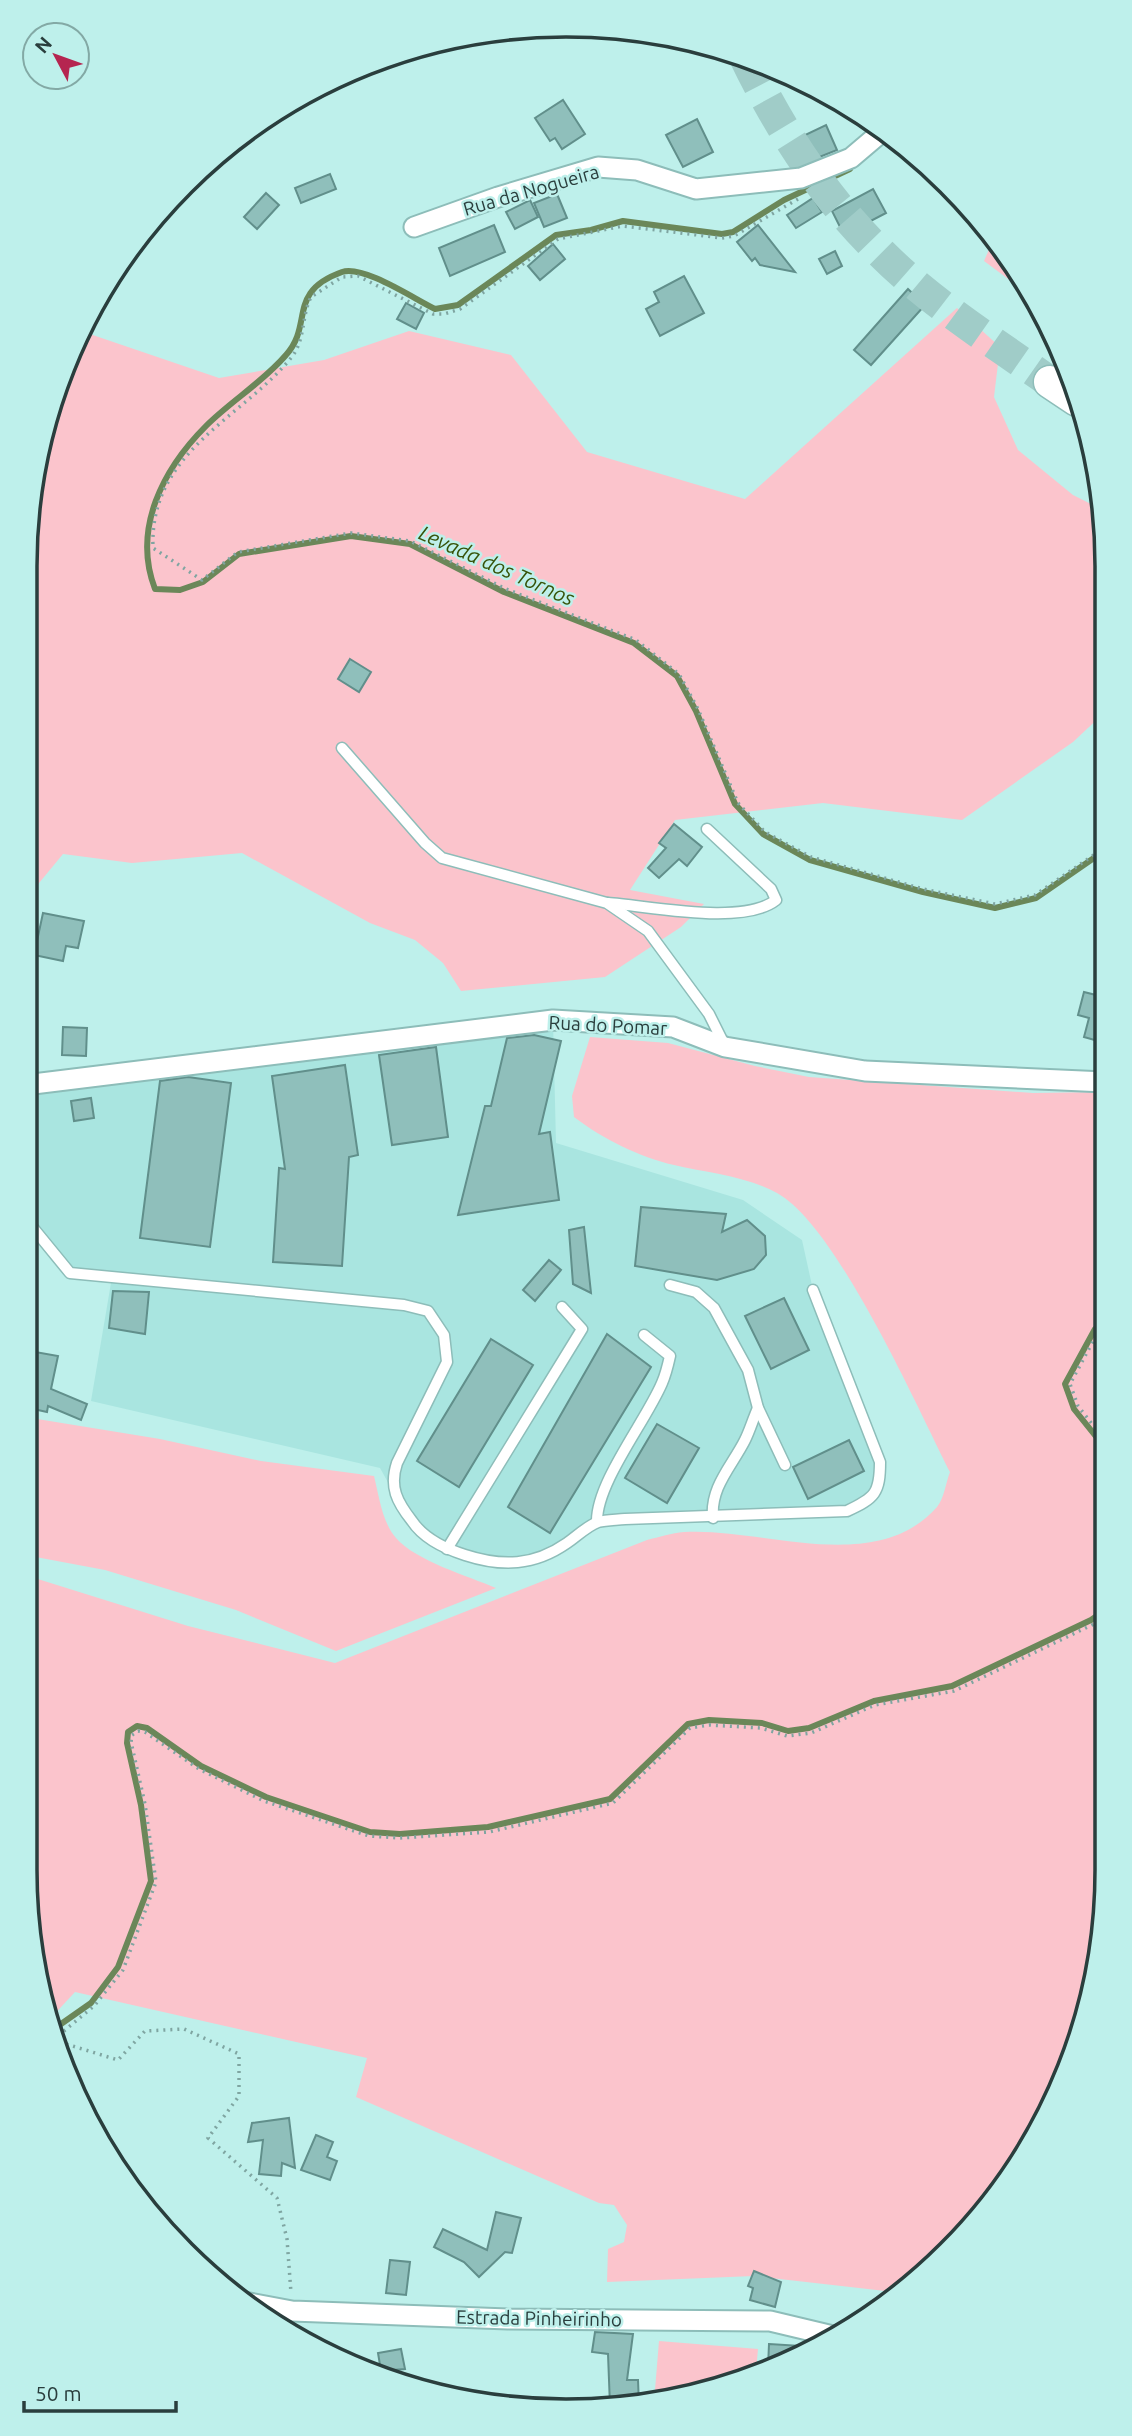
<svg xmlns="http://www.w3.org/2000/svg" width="1132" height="2436" viewBox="0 0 1132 2436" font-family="Ubuntu,sans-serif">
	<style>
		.built { fill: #a9e5e0 }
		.green { fill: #fbc4cc }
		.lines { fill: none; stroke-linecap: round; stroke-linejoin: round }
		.stream { stroke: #6b8759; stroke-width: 6 }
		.building { fill: #8fbfbb; stroke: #618f8b; stroke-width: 2 }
		.primary-tunnel { stroke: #a0ccc8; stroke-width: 32; stroke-dasharray: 32 16; stroke-linecap: butt }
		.lane-casing { stroke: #8dbdb9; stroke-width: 13 }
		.street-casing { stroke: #8dbdb9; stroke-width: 23 }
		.primary-casing { stroke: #8dbdb9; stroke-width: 35 }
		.path { stroke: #7fa5a1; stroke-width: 3.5; stroke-dasharray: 2 5; stroke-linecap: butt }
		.lane { stroke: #fff; stroke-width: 10 }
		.street { stroke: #fff; stroke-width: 19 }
		.primary { stroke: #fff; stroke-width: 32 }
		.labels { text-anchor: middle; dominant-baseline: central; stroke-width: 5; stroke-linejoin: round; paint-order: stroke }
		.street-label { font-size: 19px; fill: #2a3e3d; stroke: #bef0eb }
		.water-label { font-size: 21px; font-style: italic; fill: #37530a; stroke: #bef0eb }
		.rim { fill: none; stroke: #2a3e3d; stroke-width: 3.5 }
	</style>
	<rect width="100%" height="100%" fill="#bef0eb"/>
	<path class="built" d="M 553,1020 L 556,1143 L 743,1200 L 802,1240 L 813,1290 L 880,1462 L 880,1486 L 847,1511 L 597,1522 L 540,1558 L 491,1563 L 447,1549 L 405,1513 L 380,1468 L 91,1401 L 112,1277 L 70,1273 L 25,1218 L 25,1085 Z"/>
	<g class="green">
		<path d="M 995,236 L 996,237 L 1030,295 L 984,261 Z"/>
		<path d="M 957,308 L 1000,347 L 994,397 L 1018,450 L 1073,495 L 1103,510 L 1104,713 L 1073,742 L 962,820 L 823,803 L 675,820 L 630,890 L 704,904 L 681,927 L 605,977 L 461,991 L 443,963 L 415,940 L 370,923 L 242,853 L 132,863 L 63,854 L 25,900 C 25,828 25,755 25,683 C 25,563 23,439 81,331 L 219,378 L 324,360 L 409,331 L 511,355 L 587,452 L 745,499 Z"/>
		<path d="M 590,1037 L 668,1043 L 755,1066 L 809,1077 L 1033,1093 L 1105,1092 L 1107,1870 L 1097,1976 L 1066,2078 L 1016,2171 L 949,2253 L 894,2292 L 754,2276 L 607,2282 L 608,2249 L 624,2242 L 627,2225 L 614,2205 L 599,2203 L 356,2097 L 367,2058 L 75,1992 L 49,2020 L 25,1870 L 25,1575 L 188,1626 L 335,1663 L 647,1540 C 659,1537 672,1533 684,1532 C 763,1527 875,1577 937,1507 C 944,1499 946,1482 950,1472 C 917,1407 837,1226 777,1193 C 746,1176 708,1173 674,1165 C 639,1157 603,1139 574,1117 L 572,1096 Z"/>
		<path d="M 25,1417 L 160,1439 L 261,1461 L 374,1476 C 379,1496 382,1522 396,1538 C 416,1561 468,1576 496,1588 L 336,1651 L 236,1610 L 105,1570 L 25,1555 Z"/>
		<path d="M 659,2341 L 758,2349 L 756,2371 L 654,2402 Z"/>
	</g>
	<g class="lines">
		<g class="stream">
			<path d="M 850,169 L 784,200 L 733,232 L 722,234 L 623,221 L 591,230 L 556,235 L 458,305 L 435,309 C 414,299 364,265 342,272 C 286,292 314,324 286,355 C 263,382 231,401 206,426 C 163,469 132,529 155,589 L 180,590 L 203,582 L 239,554 L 351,536 L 410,544 L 504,592 L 634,643 L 677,676 L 696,711 L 735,804 L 763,834 L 810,860 L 923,892 L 995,908 L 1036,898 L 1104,851"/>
			<path d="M 1106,1320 L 1095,1329 L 1065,1384 L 1074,1409 L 1106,1449"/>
			<path d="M 51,2031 L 91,2003 L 118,1967 L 151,1881 L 141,1805 L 127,1743 L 128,1732 L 137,1726 L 147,1728 L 201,1766 L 266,1797 L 370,1832 L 400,1834 L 488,1827 L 610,1799 L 688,1724 L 709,1720 L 762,1723 L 788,1731 L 809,1728 L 874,1701 L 952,1686 L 1091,1620 L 1107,1609"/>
		</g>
	</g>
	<g class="building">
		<path d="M 563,100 L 585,134 L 562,149 L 555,138 L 550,141 L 535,118 Z"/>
		<path d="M 697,119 L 713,152 L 683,167 L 666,135 Z"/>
		<path d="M 826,125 L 837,150 L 812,160 L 801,137 Z"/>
		<path d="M 330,174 L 336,189 L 301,203 L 295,188 Z"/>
		<path d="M 873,189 L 886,213 L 844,235 L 832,211 Z"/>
		<path d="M 266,193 L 279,205 L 257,229 L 244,217 Z"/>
		<path d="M 557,194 L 567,218 L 544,227 L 534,203 Z"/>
		<path d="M 813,198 L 822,212 L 796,228 L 787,215 Z"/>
		<path d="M 530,200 L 538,217 L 515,229 L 506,212 Z"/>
		<path d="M 494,225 L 505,252 L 450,276 L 439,248 Z"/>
		<path d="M 758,225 L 795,272 L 760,265 L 755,258 L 752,261 L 737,242 Z"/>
		<path d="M 553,244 L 565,259 L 540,280 L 528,266 Z"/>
		<path d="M 835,251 L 842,266 L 827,274 L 819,259 Z"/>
		<path d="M 684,276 L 704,313 L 660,336 L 646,309 L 659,302 L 654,292 Z"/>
		<path d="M 908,289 L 925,305 L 871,365 L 854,350 Z"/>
		<path d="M 406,303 L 424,313 L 416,329 L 397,319 Z"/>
		<path d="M 350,659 L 371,672 L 359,692 L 338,679 Z"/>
		<path d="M 674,824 L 702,847 L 687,866 L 679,859 L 659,878 L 648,868 L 666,848 L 659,843 Z"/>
		<path d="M 43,913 L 84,921 L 78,948 L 66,946 L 63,961 L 34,955 Z"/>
		<path d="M 1100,980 L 1104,981 L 1105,1043 L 1084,1037 L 1089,1018 L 1078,1015 L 1084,992 L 1096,995 Z"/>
		<path d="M 63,1027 L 87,1028 L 86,1056 L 62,1055 Z"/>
		<path d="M 534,1035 L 561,1041 L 539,1134 L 550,1132 L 559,1200 L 458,1215 L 485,1106 L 491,1106 L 507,1038 Z"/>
		<path d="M 436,1047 L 448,1137 L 392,1145 L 379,1055 Z"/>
		<path d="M 345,1065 L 358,1155 L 349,1157 L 342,1266 L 273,1262 L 279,1168 L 285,1169 L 272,1076 Z"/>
		<path d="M 188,1077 L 231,1083 L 210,1247 L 140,1238 L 160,1081 Z"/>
		<path d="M 91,1098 L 94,1118 L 74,1121 L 71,1101 Z"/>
		<path d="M 641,1207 L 726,1214 L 722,1232 L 747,1220 L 765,1236 L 766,1255 L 754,1269 L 717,1280 L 635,1266 Z"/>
		<path d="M 584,1227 L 591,1293 L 573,1284 L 569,1230 Z"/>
		<path d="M 549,1260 L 561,1270 L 535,1301 L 523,1290 Z"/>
		<path d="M 113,1291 L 149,1292 L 145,1334 L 109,1328 Z"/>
		<path d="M 784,1298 L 809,1350 L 771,1369 L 745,1316 Z"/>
		<path d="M 607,1334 L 651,1367 L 550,1533 L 508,1507 Z"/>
		<path d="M 491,1339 L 533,1365 L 459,1487 L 417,1461 Z"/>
		<path d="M 24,1350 L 58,1356 L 51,1389 L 87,1404 L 81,1420 L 48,1406 L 47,1412 L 24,1407 Z"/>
		<path d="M 657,1424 L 699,1448 L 667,1503 L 625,1478 Z"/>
		<path d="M 849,1440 L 864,1471 L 808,1499 L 793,1467 Z"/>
		<path d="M 289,2118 L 295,2168 L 282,2163 L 281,2176 L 259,2174 L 263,2140 L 248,2142 L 252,2123 Z"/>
		<path d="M 316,2135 L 333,2142 L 327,2157 L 337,2161 L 330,2180 L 301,2170 Z"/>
		<path d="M 496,2212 L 521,2218 L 512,2253 L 505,2252 L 479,2277 L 464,2262 L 434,2247 L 443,2229 L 487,2250 Z"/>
		<path d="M 390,2260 L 410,2262 L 406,2295 L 386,2293 Z"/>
		<path d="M 754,2271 L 781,2282 L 775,2307 L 750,2300 L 753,2288 L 748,2286 Z"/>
		<path d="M 595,2332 L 633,2334 L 627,2380 L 638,2380 L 639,2406 L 610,2406 L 608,2354 L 592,2352 Z"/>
		<path d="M 769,2344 L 818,2347 L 806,2355 L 768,2367 Z"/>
		<path d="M 401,2349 L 405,2369 L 381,2371 L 378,2353 Z"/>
	</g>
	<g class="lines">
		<path class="primary-tunnel" d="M 745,57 C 779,128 824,198 881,253 C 931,303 992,341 1050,382"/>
		<g class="lane-casing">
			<g id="lane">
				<path d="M 342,748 L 425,843 L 442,858 L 607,903 L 648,931 L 709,1014 L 725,1046"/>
				<path d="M 608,903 C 650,906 743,926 776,900 L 771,889 L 707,829"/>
				<path d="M 25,1106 L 25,1085"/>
				<path d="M 25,1218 L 70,1273 L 404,1305 L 428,1311 L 444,1335 L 447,1362 L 397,1463 C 389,1487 397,1502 412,1521 C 424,1539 446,1549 465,1555 C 502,1567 534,1566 567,1543 C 576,1537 587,1526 598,1522 C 606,1520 616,1520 625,1519 L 847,1511 C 875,1498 880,1493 880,1462 L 813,1290"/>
				<path d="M 670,1285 L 696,1292 L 714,1308 L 748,1370 L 758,1408 L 785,1465"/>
				<path d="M 713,1518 C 710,1487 732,1466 745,1440 C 750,1430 753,1419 758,1408"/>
				<path d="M 597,1522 C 596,1483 646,1421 662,1383 C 666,1374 668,1365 670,1356 L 644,1335"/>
				<path d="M 447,1549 L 582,1329 L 562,1307"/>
			</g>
		</g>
		<g class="street-casing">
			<g id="street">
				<path d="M 414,227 L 498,197 L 598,167 L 637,170 L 696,189 L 801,178 L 851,158 L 884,130"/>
				<path d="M 25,1085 L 553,1020 L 673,1027 L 725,1047 L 865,1071 L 1105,1082"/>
				<path d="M 244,2302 L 292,2311 L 508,2319 L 770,2321 L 833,2336"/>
			</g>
		</g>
		<g class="primary-casing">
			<path id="primary" d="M 1050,382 L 1077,400"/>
		</g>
		<g class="path">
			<path d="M 798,199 L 734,236 L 722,238 L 623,226 L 558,239 L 460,309 L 444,314 L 433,314 L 358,276 L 342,277 L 311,297 C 301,317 306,339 291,358 C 240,420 149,452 153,548 L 202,580 L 238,552 L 351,533 L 410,541 L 506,589 L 636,640 L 679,674 L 698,709 L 738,803 L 765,832 L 811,857 L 923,889 L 995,904 L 1035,895 L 1104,848"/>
			<path d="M 1106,1326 L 1098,1332 L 1070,1384 L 1078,1406 L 1106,1442"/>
			<path d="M 53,2040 L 94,2006 L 123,1970 L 156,1882 L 145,1804 L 131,1742 L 132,1735 L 138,1731 L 145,1732 L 199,1769 L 264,1801 L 369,1836 L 400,1838 L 489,1832 L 613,1803 L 690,1728 L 709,1725 L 761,1728 L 787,1736 L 811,1733 L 875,1705 L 954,1691 L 1094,1624 L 1107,1614"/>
			<path d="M 53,2040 L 118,2060 L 145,2031 L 184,2029 L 239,2054 L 239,2096 L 208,2138 L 277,2198 L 287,2239 L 291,2293"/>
		</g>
		<use href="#lane" class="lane"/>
		<use href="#street" class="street"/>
		<use href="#primary" class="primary"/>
	</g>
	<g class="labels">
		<g class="street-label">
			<text transform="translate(531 190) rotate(-16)">Rua da Nogueira</text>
			<text transform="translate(608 1025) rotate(3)">Rua do Pomar</text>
			<text transform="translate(539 2318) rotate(1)">Estrada Pinheirinho</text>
		</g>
		<g class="water-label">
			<text transform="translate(497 565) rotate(24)">Levada dos Tornos</text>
		</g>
	</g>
	<path d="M0 0H1132V2436H0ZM566 37H566A529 529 0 0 1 1095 566V1870A529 529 0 0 1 566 2399H566A529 529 0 0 1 37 1870V566A529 529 0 0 1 566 37Z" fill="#bef0eb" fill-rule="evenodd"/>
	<path class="rim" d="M566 37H566A529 529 0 0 1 1095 566V1870A529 529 0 0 1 566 2399H566A529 529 0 0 1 37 1870V566A529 529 0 0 1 566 37Z"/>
	<g transform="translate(56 56) rotate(311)"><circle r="33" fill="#bef0eb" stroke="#83a9a5" stroke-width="2"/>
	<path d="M0-5L12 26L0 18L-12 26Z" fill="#b52550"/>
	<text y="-10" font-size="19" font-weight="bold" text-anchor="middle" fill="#2a3e3d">N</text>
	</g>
	<path d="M24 2401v10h152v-10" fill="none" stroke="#2a3e3d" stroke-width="3.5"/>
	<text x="35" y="2401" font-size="21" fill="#2a3e3d" stroke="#bef0eb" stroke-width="5" paint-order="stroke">50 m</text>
</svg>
